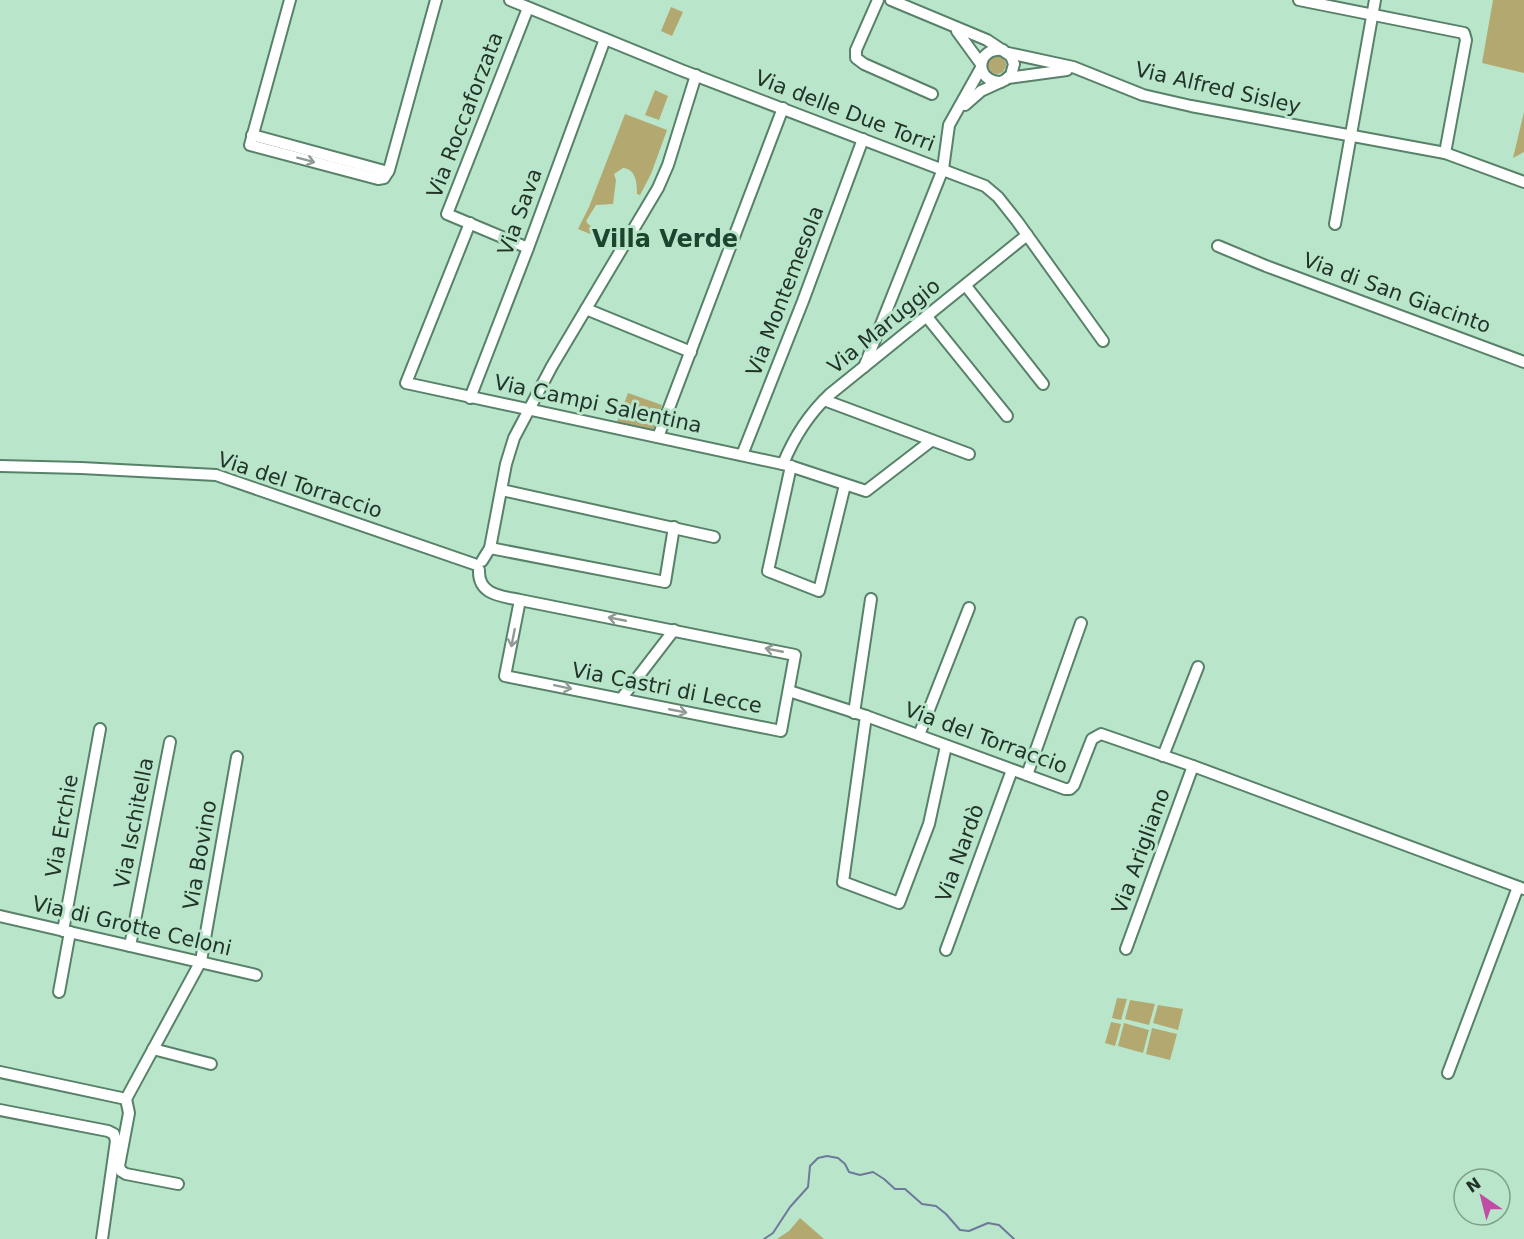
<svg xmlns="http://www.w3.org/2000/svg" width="1524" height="1239" viewBox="0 0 1524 1239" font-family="'DejaVu Sans',sans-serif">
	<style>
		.green { fill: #b3a870 }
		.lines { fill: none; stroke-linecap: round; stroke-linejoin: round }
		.stream { stroke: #6d789b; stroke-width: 2 }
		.minor-casing { stroke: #578168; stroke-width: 14 }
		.minor { stroke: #fff; stroke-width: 10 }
		.oneway { stroke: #909a94 }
		.labels { text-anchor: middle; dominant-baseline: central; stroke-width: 6; stroke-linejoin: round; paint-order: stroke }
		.street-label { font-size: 21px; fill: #223429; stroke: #b9e6cb }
		.quarter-label { font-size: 24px; font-weight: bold; fill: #1c452f; stroke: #b9e6cb }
	</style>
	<rect width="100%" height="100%" fill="#b9e6cb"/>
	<g class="green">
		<path d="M 1493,0 L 1524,0 L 1524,73 L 1482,63 Z"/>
		<path d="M 671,7 L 683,12 L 672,36 L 661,31 Z"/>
		<circle cx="997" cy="65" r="9"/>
		<path d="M 655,90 L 668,96 L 659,120 L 645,115 Z"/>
		<path d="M 1524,112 L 1524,152 L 1513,158 Z"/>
		<path d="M 625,114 L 667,130 L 651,174 L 640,195 L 637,194 C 637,183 636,169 623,168 L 614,174 L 616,180 L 613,204 L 596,205 L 586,221 L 588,224 L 604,235 L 604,237 L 615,237 L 612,243 L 578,229 L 589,207 Z"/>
		<path d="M 628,393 L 662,405 L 653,430 L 617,422 Z"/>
		<path d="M 1117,998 L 1127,999 L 1121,1020 L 1112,1018 Z"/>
		<path d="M 1130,1000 L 1155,1004 L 1149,1025 L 1125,1019 Z"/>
		<path d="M 1158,1005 L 1183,1009 L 1178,1030 L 1153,1023 Z"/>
		<path d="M 1111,1022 L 1121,1024 L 1115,1046 L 1105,1043 Z"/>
		<path d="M 1124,1023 L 1149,1030 L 1143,1053 L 1118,1046 Z"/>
		<path d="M 1152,1028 L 1177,1034 L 1170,1060 L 1146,1054 Z"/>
		<path d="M 800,1218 L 824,1239 L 777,1239 L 789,1231 Z"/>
	</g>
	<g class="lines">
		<path class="stream" d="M 764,1239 L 773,1233 L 790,1207 L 808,1187 L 810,1166 L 818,1158 L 827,1156 L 838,1158 L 845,1164 L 849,1172 L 860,1175 L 873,1172 L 884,1179 L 895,1189 L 905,1189 L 922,1204 L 936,1206 L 946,1214 L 960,1230 L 969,1231 L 988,1223 L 999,1225 L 1014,1239"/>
		<g class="minor-casing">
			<g id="minor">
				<path d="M 290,0 L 250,145 L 378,179 L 384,178 L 389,170 L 436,0"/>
				<path d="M 510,0 L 681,70 L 985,186 L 998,197 L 1017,221 L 1103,341"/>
				<path d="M 878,0 L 856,50 L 856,58 L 864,64 L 932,94"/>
				<path d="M 891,0 L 987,40 L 1011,56 L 1014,64 L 1011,75 L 1005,80 L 981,91 L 965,105"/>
				<path d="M 1299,0 L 1464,33 L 1466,40 L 1445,153"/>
				<path d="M 528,8 L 447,214 L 528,248"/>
				<path d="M 957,31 L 981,64"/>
				<path d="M 1008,53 L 1073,67 L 1143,95 L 1191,106 L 1445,153 L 1524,182"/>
				<path d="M 1008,78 L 1067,70"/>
				<path d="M 1001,82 C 974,82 975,47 1003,50"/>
				<path d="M 252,135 L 388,172"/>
				<path d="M 470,223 L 406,383 L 787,465 L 866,491 L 931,441"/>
				<path d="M 1335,224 L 1375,0"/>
				<path d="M 1218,246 L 1266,266 L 1524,362"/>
				<path d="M 966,286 L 1043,384"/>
				<path d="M 586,309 L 691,352"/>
				<path d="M 927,317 L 1007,416"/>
				<path d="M 864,367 L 943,169 L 949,125 L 981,68"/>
				<path d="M 470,398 L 528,248 L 605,39"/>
				<path d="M 824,400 L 969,454"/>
				<path d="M 658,437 L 783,108"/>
				<path d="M 742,455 L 803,301 L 863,139"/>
				<path d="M 783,464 C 794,437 808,415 829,395 L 1027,235"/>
				<path d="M 0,466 L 81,468 L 216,475 L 474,564"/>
				<path d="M 791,466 L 768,571 L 819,591 L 845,485"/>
				<path d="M 502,490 L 714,537"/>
				<path d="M 490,548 L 665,582 L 674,527"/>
				<path d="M 482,561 L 490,548 L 506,464 L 514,438 L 552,366 L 658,188 L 668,165 L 696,75"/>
				<path d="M 479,570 C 478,595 501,596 520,600 L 795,655 L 781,731 L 505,676 L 520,600"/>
				<path d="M 789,691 L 866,716 L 1065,789 L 1070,789 L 1074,785 L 1092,739 L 1101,734 L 1193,766 L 1524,889"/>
				<path d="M 621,699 L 674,630"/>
				<path d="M 854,713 L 871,599"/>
				<path d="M 866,716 L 843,882 L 899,903 L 929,824 L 946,746"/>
				<path d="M 919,735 L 969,608"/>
				<path d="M 1163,756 L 1198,667"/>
				<path d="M 1027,775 L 1081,623"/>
				<path d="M 0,916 L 256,975"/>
				<path d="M 63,931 L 100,729"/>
				<path d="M 130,946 L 170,742"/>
				<path d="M 1126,949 L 1193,766"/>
				<path d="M 946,950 L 1012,770"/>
				<path d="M 59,992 L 70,932"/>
				<path d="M 153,1049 L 211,1064"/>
				<path d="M 0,1072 L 126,1099 L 201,961 L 237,757"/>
				<path d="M 1448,1073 L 1518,887"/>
				<path d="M 126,1099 L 129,1113 L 119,1166 L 121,1171 L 126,1174 L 178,1184"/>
				<path d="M 0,1110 L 108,1131 L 114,1134 L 116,1141 L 102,1239"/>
			</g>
		</g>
		<use href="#minor" class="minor"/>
	</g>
	<defs><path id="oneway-shaft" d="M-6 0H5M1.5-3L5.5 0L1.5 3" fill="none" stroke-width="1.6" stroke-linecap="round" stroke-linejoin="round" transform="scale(1.5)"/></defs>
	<g class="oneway">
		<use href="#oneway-shaft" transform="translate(306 160) rotate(15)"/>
		<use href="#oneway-shaft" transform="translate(617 619) rotate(-169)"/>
		<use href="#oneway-shaft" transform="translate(513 638) rotate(101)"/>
		<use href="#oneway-shaft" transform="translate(774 650) rotate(-169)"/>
		<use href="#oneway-shaft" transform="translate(563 687) rotate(12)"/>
		<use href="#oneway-shaft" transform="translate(678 711) rotate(11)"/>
	</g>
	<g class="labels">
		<g class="street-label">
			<text transform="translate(1218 88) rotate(13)">Via Alfred Sisley</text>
			<text transform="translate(845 111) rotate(21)">Via delle Due Torri</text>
			<text transform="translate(465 115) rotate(-69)">Via Roccaforzata</text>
			<text transform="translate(520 212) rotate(-70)">Via Sava</text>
			<text transform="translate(785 291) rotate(-69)">Via Montemesola</text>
			<text transform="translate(1397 293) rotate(20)">Via di San Giacinto</text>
			<text transform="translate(884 326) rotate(-39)">Via Maruggio</text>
			<text transform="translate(598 404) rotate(12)">Via Campi Salentina</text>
			<text transform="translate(300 485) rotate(18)">Via del Torraccio</text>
			<text transform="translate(667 688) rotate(11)">Via Castri di Lecce</text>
			<text transform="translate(986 738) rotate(20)">Via del Torraccio</text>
			<text transform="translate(134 823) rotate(-79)">Via Ischitella</text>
			<text transform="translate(62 826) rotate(-80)">Via Erchie</text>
			<text transform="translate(1141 851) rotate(-70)">Via Arigliano</text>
			<text transform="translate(960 853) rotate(-70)">Via Nardò</text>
			<text transform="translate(200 855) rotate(-80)">Via Bovino</text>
			<text transform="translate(132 926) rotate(13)">Via di Grotte Celoni</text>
		</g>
		<g class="quarter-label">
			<text x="665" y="239">Villa Verde</text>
		</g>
	</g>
	<g transform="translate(1482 1197) rotate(325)"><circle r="28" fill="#b9e6cb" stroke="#7d9f8a" stroke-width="1.5"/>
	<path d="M0-4.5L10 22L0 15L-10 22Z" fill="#c04ca5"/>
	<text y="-9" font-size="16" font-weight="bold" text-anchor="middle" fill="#223429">N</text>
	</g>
</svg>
